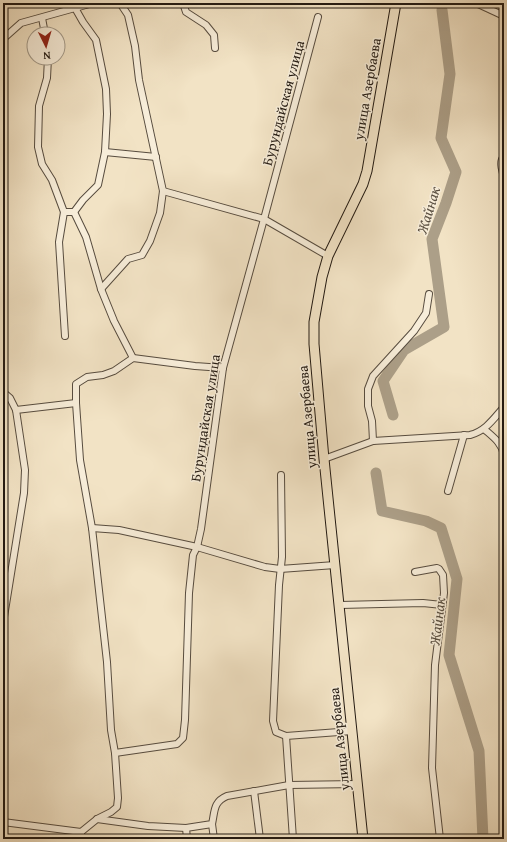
<svg xmlns="http://www.w3.org/2000/svg" width="507" height="842" viewBox="0 0 507 842" font-family="'Gentium Book Plus',serif">
	<style>
		.lines { fill: none; stroke-linecap: round; stroke-linejoin: round }
		.river { stroke: #ac9f88; stroke-width: 11 }
		.minor-casing { stroke: #574c3f; stroke-width: 8 }
		.primary-casing { stroke: #231a12; stroke-width: 11 }
		.minor { stroke: #f7edd9; stroke-width: 6 }
		.primary { stroke: #f2e3c5; stroke-width: 9 }
		.labels { text-anchor: middle; dominant-baseline: central; stroke-width: 3; stroke-linejoin: round; paint-order: stroke }
		.street-label { font-size: 14px; fill: #231a12; stroke: #f7edd9 }
		.water-label { font-size: 15px; font-style: italic; fill: #5a4f41; stroke: #f7edd9 }
	</style>
	<rect width="100%" height="100%" fill="#f2e3c5"/>
	<filter id="stains"><feTurbulence type="fractalNoise" baseFrequency=".005" numOctaves="4"/><feColorMatrix values="0 0 0 0 .2 0 0 0 0 .09 0 0 0 0 .02 0 0 0 .5 -.17"/></filter>
	<radialGradient id="worn" r=".72"><stop offset=".6" stop-color="#630" stop-opacity="0"/><stop offset="1" stop-color="#630" stop-opacity=".3"/></radialGradient>
	<g class="lines">
		<g class="river">
			<path d="M 393,415 L 383,381 L 404,350 L 444,327 L 432,239 L 446,203 L 456,172 L 441,138 L 450,74 L 442,10"/>
			<path d="M 376,473 L 382,511 L 426,521 L 441,528 L 457,579 L 449,655 L 479,751 L 483,839"/>
		</g>
		<g class="minor-casing">
			<g id="minor">
				<path d="M 183,3 L 186,12 L 206,25 L 214,35 L 215,48"/>
				<path d="M 476,3 L 504,16"/>
				<path d="M 42,18 L 45,34"/>
				<path d="M 3,39 L 21,23 L 93,3"/>
				<path d="M 48,58 L 47,78 L 39,106 L 38,147 L 42,164 L 52,180 L 64,212 L 74,212 L 83,200 L 98,185 L 105,152 L 107,114 L 106,89 L 96,40 L 83,22 L 75,8"/>
				<path d="M 105,152 L 156,157"/>
				<path d="M 504,156 C 499,161 502,170 504,177"/>
				<path d="M 163,191 L 264,219 L 328,256"/>
				<path d="M 64,212 L 59,242 L 65,336"/>
				<path d="M 74,212 L 86,237 L 101,289 L 114,321 L 133,358"/>
				<path d="M 101,289 L 128,259 L 142,255 L 150,241 L 160,213 L 163,191 L 139,80 L 135,46 L 128,15 L 120,3"/>
				<path d="M 3,392 L 10,398 L 16,410 L 25,470 L 24,493 L 3,623"/>
				<path d="M 16,410 L 76,403"/>
				<path d="M 484,429 C 493,437 502,443 504,455"/>
				<path d="M 373,441 L 372,421 L 368,406 L 368,389 L 373,376 L 414,331 L 426,313 L 429,294"/>
				<path d="M 324,459 L 373,441 L 470,435 C 486,431 494,418 504,407"/>
				<path d="M 281,475 L 282,557 L 279,585 L 273,721 L 276,732 L 286,736 L 352,731"/>
				<path d="M 448,491 L 464,435"/>
				<path d="M 92,528 L 119,530 L 197,547 L 265,567 L 280,569 L 335,565"/>
				<path d="M 415,572 L 437,568 L 439,569 L 443,575 L 444,593 L 435,665 L 432,768 L 440,839"/>
				<path d="M 340,605 L 423,603 L 442,605"/>
				<path d="M 286,736 L 293,839"/>
				<path d="M 115,753 L 177,744 L 183,738 L 185,720 L 189,593 L 193,555 L 197,547 L 201,529 L 223,368 L 264,219 L 318,17"/>
				<path d="M 254,791 L 260,839"/>
				<path d="M 97,819 L 148,826 L 186,828 L 212,824 C 215,811 213,802 227,796 L 289,785 L 357,784"/>
				<path d="M 3,822 L 81,832"/>
				<path d="M 212,824 L 214,839"/>
				<path d="M 186,828 L 187,839"/>
				<path d="M 81,839 L 81,832 L 97,819 L 111,812 L 117,807 L 118,798 L 115,753 L 111,730 L 107,662 L 92,528 L 80,460 L 76,403 L 76,384 L 87,377 L 103,375 L 114,371 L 133,358 L 195,366 L 223,368"/>
			</g>
		</g>
		<g class="primary-casing">
			<path id="primary" d="M 363,839 L 324,459 L 314,344 L 314,322 L 322,277 L 328,256 L 363,184 L 367,171 L 396,3"/>
		</g>
		<use href="#minor" class="minor"/>
		<use href="#primary" class="primary"/>
	</g>
	<g class="labels">
		<g class="street-label">
			<text transform="translate(367 89) rotate(-80)">улица Азербаева</text>
			<text transform="translate(283 103) rotate(-75)">Бурундайская улица</text>
			<text transform="translate(307 417) rotate(-95)">улица Азербаева</text>
			<text transform="translate(205 418) rotate(-81)">Бурундайская улица</text>
			<text transform="translate(339 739) rotate(-96)">улица Азербаева</text>
		</g>
		<g class="water-label">
			<text transform="translate(428 210) rotate(-73)">Жайнак</text>
			<text transform="translate(437 621) rotate(-83)">Жайнак</text>
		</g>
	</g>
	<rect width="507" height="842" fill="none" stroke="#f2e3c5" stroke-width="16"/>
	<rect x="4" y="4" width="499" height="834" fill="none" stroke="#231a12" stroke-width="2"/>
	<rect x="8" y="8" width="491" height="826" fill="none" stroke="#231a12"/>
	<g transform="translate(46 46) rotate(175)"><circle r="19" fill="#f7edd9" stroke="#a29989"/>
	<path d="M0-3L7 15L0 10L-7 15Z" fill="#8f2418"/>
	<text y="-6" font-size="11" font-weight="bold" text-anchor="middle" fill="#231a12">N</text>
	</g>
	<rect width="100%" height="100%" filter="url(#stains)"/>
	<rect width="100%" height="100%" fill="url(#worn)"/>
</svg>
